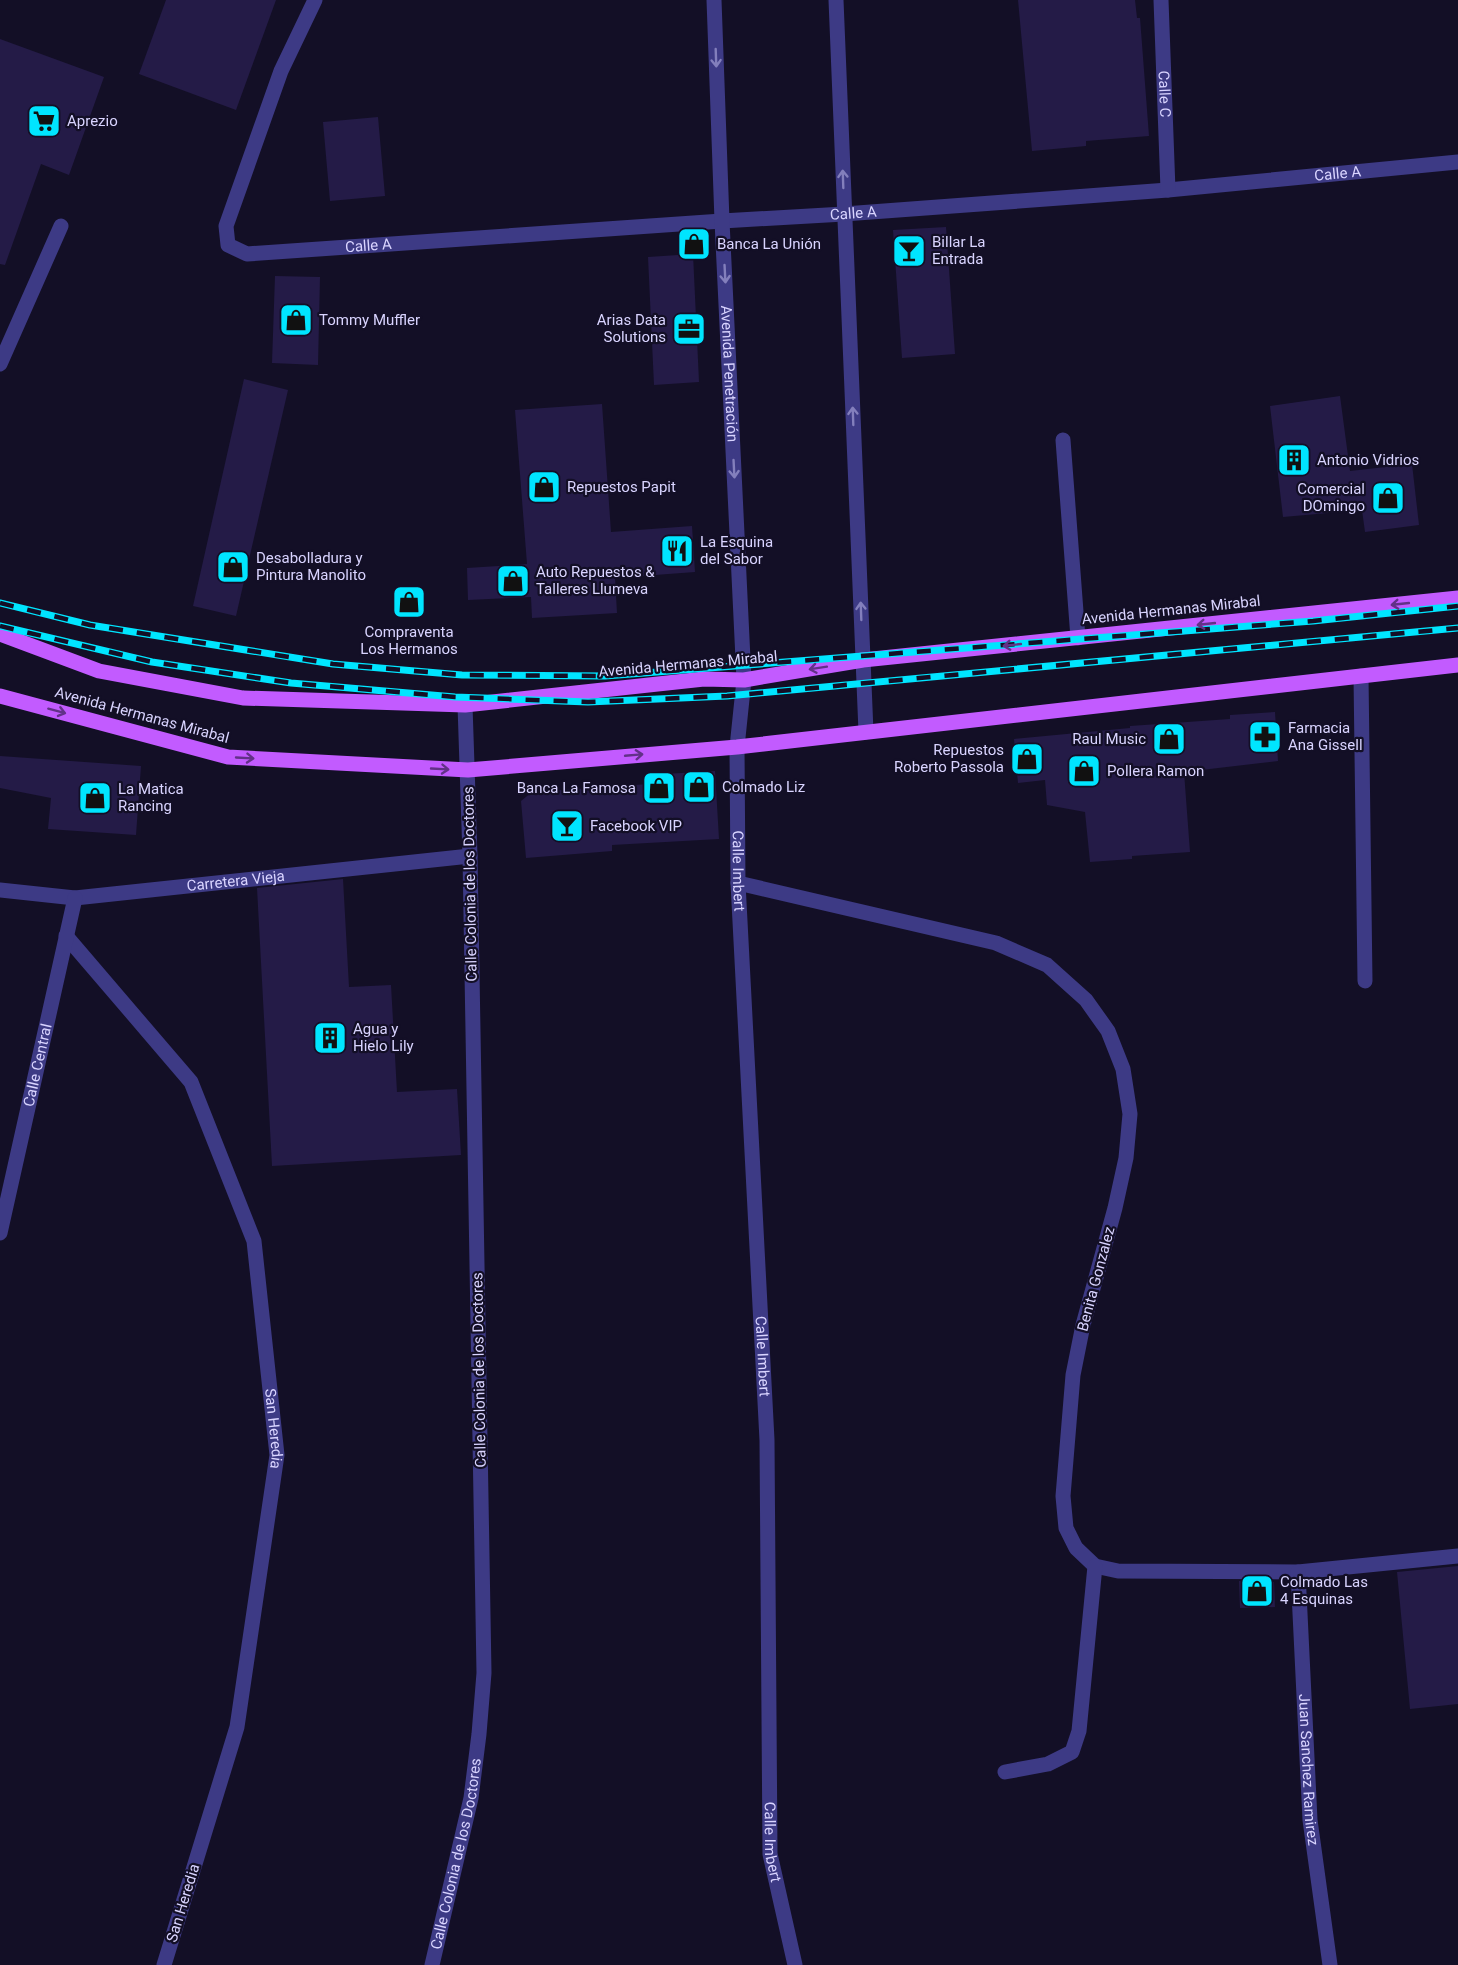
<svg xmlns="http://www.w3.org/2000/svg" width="1458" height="1965" viewBox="0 0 1458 1965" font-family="Roboto,sans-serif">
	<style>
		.building { fill: #241b47 }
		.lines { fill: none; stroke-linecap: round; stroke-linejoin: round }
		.service { stroke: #3d3a85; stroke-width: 15 }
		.minor { stroke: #3d3a85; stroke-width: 15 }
		.tertiary { stroke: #3d3a85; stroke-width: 15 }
		.primary { stroke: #c25bff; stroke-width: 15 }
		.rail-casing { stroke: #00e5ff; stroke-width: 7 }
		.rail { stroke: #130f26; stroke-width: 4.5; stroke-dasharray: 14; stroke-linecap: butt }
		.oneway { stroke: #837fbc }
		.oneway2 { stroke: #623188 }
		.labels { text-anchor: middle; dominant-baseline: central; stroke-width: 4.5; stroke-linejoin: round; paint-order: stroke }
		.street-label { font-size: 15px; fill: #d9d4ff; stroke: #130f26 }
		.poi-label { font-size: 15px; fill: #d9d4ff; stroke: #130f26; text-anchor: start }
	</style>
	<rect width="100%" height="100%" fill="#130f26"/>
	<g class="building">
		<path d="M 166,0 L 276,0 L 236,110 L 139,74 Z"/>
		<path d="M 1018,0 L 1135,0 L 1137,18 L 1140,18 L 1149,136 L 1086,141 L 1086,146 L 1032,151 Z"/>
		<path d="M 0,39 L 104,77 L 69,175 L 41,164 L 5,265 L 0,264 Z"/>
		<path d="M 378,117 L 385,196 L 330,201 L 323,122 Z"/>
		<path d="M 946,227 L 955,354 L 902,358 L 893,230 Z"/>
		<path d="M 693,254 L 699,382 L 654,385 L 648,257 Z"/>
		<path d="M 275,276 L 320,277 L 318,365 L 272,363 Z"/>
		<path d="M 244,379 L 288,390 L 236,616 L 193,606 Z"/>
		<path d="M 1340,396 L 1350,471 L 1412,464 L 1419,525 L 1365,532 L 1362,510 L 1283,517 L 1270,406 Z"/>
		<path d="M 602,404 L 611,532 L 692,526 L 695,572 L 615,578 L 617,613 L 532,618 L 531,597 L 468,600 L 467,568 L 527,564 L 515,410 Z"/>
		<path d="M 1275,712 L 1278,761 L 1184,772 L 1190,852 L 1132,856 L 1132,859 L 1090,862 L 1085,812 L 1047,805 L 1045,780 L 1018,783 L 1014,739 L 1130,728 L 1130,726 L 1230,719 L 1230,715 Z"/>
		<path d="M 0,756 L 141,766 L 136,835 L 48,829 L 51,798 L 0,788 Z"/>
		<path d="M 715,771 L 719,839 L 612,845 L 612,851 L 526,858 L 521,801 L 532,792 L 649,784 L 648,775 Z"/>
		<path d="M 343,879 L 349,987 L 391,985 L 397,1092 L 457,1089 L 461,1155 L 272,1166 L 257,888 Z"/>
		<path d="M 1458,1566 L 1458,1704 L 1410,1709 L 1397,1572 Z"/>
		<path d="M 1239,1581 L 1274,1582 L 1275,1607 L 1240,1608 Z"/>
	</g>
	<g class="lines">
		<g class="service">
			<path d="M 0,364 L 61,226"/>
			<path d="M 1063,440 L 1078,638"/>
			<path d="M 1361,676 L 1365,981"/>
			<path id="s1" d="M 66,936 L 191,1082 L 254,1241 L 277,1455 L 237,1727 L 164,1965"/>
		</g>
		<g class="minor">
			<path id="s2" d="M 315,0 L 281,71 L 226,226 L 228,245 L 247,254 L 722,221 L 844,214 L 1168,190 L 1458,162"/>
			<path id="s3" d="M 1161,0 L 1168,190"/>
			<path id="s4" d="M 737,747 L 738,883 L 767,1440 L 770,1854 L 795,1965"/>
			<path d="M 738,883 L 996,943 L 1047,965 L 1086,1000 L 1108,1031 L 1123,1069 L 1130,1114 L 1126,1158 L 1115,1208 L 1083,1325 L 1073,1375 L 1063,1496 L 1066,1528 L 1076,1548 L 1095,1566 L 1118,1571 L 1298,1572 L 1458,1556"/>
			<path id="s5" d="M 0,890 L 75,898 L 470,856"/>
			<path id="s6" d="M 0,1233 L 75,898"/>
			<path id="s7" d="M 1298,1572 L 1310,1820 L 1330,1965"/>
			<path d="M 1005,1772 L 1048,1764 L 1072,1752 L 1079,1731 L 1095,1566"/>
			<path id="s8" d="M 432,1965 L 471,1798 L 479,1734 L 484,1673 L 470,856 L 465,705"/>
		</g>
		<g class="tertiary">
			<path id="s9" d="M 714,0 L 722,221 L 744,680 L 737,747"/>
			<path d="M 836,0 L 866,732"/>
		</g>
		<g class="primary">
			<path d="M 0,634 L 99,671 L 243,698 L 465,705 L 704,679 L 744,680 L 863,660 L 1458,598"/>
			<path d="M 0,696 L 228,757 L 468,770 L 737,747 L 1458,665"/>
		</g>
		<g class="rail-casing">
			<g id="rail">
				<path d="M 0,603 L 90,625 L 333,664 L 462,675 L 605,676 L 1313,621 L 1458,606"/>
				<path d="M 0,626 L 152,662 L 291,683 L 455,697 L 588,702 L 727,696 L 1458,628"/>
			</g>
		</g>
		<use href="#rail" class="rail"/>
	</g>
	<defs><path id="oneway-shaft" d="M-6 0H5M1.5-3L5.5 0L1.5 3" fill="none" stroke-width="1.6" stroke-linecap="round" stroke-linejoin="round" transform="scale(1.5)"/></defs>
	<g class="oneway">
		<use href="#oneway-shaft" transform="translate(716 58) rotate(88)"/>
		<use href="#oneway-shaft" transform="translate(843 179) rotate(-92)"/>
		<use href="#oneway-shaft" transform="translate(725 274) rotate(87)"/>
		<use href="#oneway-shaft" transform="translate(853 416) rotate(-92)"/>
		<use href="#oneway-shaft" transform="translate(734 469) rotate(87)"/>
		<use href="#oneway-shaft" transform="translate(861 611) rotate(-92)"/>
	</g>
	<g class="oneway2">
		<use href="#oneway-shaft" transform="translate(1400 604) rotate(174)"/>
		<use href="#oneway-shaft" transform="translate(1206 624) rotate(174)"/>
		<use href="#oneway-shaft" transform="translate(1012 645) rotate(174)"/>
		<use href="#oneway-shaft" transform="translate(818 668) rotate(171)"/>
		<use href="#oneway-shaft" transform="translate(57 711) rotate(15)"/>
		<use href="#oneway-shaft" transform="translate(634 755) rotate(-5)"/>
		<use href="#oneway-shaft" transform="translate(245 758) rotate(3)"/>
		<use href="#oneway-shaft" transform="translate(440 769) rotate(3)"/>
	</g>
	<defs>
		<g id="supermarket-square" transform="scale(1.725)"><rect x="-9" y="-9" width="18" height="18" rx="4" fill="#00e5ff" stroke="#130f26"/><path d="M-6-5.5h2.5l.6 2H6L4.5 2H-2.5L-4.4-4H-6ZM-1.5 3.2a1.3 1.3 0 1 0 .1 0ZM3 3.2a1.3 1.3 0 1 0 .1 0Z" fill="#111"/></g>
		<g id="shop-square" transform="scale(1.725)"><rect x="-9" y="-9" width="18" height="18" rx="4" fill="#00e5ff" stroke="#130f26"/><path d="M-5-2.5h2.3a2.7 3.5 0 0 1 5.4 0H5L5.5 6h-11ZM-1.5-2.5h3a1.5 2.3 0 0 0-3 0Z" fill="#111"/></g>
		<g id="bar-square" transform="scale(1.725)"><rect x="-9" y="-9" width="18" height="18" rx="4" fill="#00e5ff" stroke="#130f26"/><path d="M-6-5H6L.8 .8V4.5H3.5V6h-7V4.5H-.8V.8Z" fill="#111"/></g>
		<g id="office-square" transform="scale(1.725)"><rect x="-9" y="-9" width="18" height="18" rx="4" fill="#00e5ff" stroke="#130f26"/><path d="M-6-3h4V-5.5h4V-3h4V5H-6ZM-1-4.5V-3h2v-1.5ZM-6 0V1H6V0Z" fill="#111"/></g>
		<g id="building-square" transform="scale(1.725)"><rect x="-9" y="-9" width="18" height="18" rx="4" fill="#00e5ff" stroke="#130f26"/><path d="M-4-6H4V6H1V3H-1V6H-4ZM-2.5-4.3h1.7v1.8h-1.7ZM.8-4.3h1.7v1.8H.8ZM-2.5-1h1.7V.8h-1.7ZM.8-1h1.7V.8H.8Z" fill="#111"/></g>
		<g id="restaurant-square" transform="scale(1.725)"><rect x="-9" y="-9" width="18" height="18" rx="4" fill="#00e5ff" stroke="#130f26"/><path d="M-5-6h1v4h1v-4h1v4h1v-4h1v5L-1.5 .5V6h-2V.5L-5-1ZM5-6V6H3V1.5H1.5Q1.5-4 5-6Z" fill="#111"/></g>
		<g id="pharmacy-square" transform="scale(1.725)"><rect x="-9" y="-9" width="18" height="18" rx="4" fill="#00e5ff" stroke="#130f26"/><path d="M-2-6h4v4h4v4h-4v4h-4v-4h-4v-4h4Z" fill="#111"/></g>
	</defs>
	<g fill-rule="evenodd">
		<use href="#supermarket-square" x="44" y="121"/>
		<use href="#shop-square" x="694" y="244"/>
		<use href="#bar-square" x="909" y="251"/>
		<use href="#shop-square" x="296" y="320"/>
		<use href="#office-square" x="689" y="329"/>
		<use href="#building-square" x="1294" y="460"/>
		<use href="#shop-square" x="544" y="487"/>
		<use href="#shop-square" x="1388" y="498"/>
		<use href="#restaurant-square" x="677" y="551"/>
		<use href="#shop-square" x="233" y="567"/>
		<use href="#shop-square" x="513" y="581"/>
		<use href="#shop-square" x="409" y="602"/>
		<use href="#pharmacy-square" x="1265" y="737"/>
		<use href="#shop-square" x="1169" y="739"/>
		<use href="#shop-square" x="1027" y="759"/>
		<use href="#shop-square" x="1084" y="771"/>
		<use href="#shop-square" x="699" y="787"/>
		<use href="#shop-square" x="659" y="788"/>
		<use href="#shop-square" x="95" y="798"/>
		<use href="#bar-square" x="567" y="826"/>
		<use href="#building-square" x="330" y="1038"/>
		<use href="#shop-square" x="1257" y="1591"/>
	</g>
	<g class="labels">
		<g class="street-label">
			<text stroke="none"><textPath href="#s3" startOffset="94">Calle C</textPath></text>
			<text stroke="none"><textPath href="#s2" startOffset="1377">Calle A</textPath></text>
			<text stroke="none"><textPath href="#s2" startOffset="891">Calle A</textPath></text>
			<text stroke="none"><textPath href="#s2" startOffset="405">Calle A</textPath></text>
			<text stroke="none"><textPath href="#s9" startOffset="374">Avenida Penetración</textPath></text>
			<text transform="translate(1171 610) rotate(-6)">Avenida Hermanas Mirabal</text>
			<text transform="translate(688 664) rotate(-5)">Avenida Hermanas Mirabal</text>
			<text transform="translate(142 715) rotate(15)">Avenida Hermanas Mirabal</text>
			<text stroke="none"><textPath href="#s4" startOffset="124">Calle Imbert</textPath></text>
			<text stroke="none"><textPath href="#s5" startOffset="237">Carretera Vieja</textPath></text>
			<text transform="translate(470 884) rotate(-91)">Calle Colonia de los Doctores</text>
			<text stroke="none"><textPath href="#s6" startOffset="172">Calle Central</textPath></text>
			<text transform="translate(1096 1279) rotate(-75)">Benita Gonzalez</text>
			<text stroke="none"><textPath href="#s4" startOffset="610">Calle Imbert</textPath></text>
			<text transform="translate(479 1370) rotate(-91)">Calle Colonia de los Doctores</text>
			<text stroke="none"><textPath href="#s1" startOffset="552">San Heredia</textPath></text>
			<text stroke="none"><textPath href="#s7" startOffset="198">Juan Sanchez Ramirez</textPath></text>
			<text stroke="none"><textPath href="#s4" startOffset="1096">Calle Imbert</textPath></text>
			<text stroke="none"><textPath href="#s8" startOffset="114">Calle Colonia de los Doctores</textPath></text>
			<text transform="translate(183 1903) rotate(-73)">San Heredia</text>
		</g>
		<g class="poi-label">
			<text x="67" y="121">Aprezio</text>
			<text x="932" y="242">Billar La<tspan x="932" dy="17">Entrada</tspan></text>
			<text x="717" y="244">Banca La Unión</text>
			<text x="319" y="320">Tommy Muffler</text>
			<text x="666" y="320" text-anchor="end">Arias Data<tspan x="666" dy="17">Solutions</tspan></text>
			<text x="1317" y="460">Antonio Vidrios</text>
			<text x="567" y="487">Repuestos Papit</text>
			<text x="1365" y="489" text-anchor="end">Comercial<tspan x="1365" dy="17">DOmingo</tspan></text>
			<text x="700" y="542">La Esquina<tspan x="700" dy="17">del Sabor</tspan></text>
			<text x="256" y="558">Desabolladura y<tspan x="256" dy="17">Pintura Manolito</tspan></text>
			<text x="536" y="572">Auto Repuestos &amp;<tspan x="536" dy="17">Talleres Llumeva</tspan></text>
			<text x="409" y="632" text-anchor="middle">Compraventa<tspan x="409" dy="17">Los Hermanos</tspan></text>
			<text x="1288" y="728">Farmacia<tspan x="1288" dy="17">Ana Gissell</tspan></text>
			<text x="1146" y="739" text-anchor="end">Raul Music</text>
			<text x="1004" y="750" text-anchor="end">Repuestos<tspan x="1004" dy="17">Roberto Passola</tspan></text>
			<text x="1107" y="771">Pollera Ramon</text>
			<text x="722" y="787">Colmado Liz</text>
			<text x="636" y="788" text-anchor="end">Banca La Famosa</text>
			<text x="118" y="789">La Matica<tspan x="118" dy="17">Rancing</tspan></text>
			<text x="590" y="826">Facebook VIP</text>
			<text x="353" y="1029">Agua y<tspan x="353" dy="17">Hielo Lily</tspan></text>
			<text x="1280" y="1582">Colmado Las<tspan x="1280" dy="17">4 Esquinas</tspan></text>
		</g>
	</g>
</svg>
